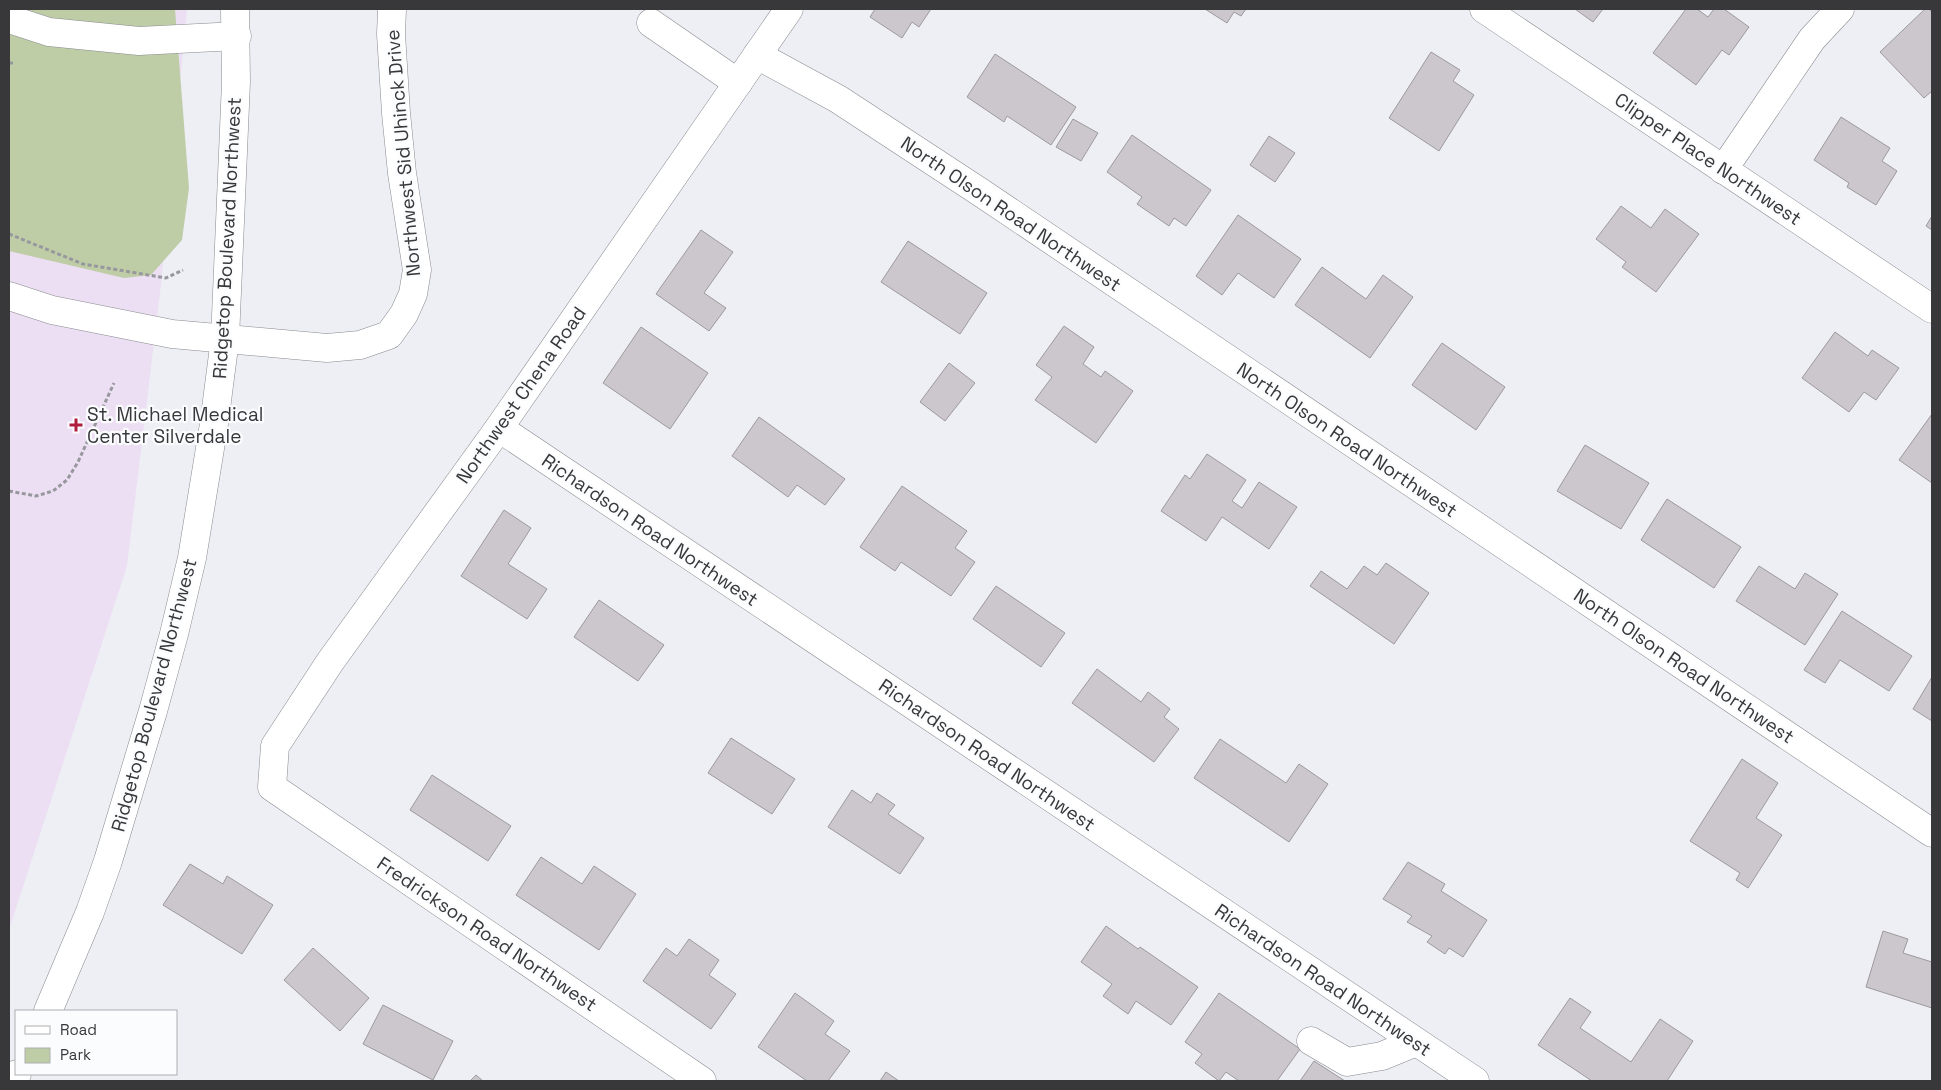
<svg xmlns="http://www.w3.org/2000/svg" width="1941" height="1090" viewBox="0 0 1941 1090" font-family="'Space Grotesk',sans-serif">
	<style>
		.medical { fill: #eddff3 }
		.green { fill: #bfcda7 }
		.building { fill: #ccc7cc; stroke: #9d999d }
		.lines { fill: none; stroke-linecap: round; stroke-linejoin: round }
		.minor-casing { stroke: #888a8f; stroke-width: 29 }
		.major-casing { stroke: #888a8f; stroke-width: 29 }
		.path { stroke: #97989d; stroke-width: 3; stroke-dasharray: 4 2.5; stroke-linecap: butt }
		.minor { stroke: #fff; stroke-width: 28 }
		.major { stroke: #fff; stroke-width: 28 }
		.poi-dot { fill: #b01d3d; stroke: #fbfcfe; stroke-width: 2 }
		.labels { text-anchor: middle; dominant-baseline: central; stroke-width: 4.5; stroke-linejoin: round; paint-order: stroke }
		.street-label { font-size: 19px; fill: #38383b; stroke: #fbfcfe }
		.poi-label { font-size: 19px; fill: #38383b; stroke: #fbfcfe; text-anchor: start }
	</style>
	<rect width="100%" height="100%" fill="#edeff4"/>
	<path class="medical" d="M 9,9 L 187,9 L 161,285 L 127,566 L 9,930 Z"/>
	<path class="green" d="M 9,9 L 175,9 L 189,188 L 182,240 L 151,275 L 124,278 L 9,251 Z"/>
	<g class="building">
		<path d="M 875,9 L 931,9 L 919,27 L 912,22 L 902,38 L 870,17 Z"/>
		<path d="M 1205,9 L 1246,9 L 1241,16 L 1234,12 L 1227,23 Z"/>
		<path d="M 1575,9 L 1603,9 L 1593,22 Z"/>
		<path d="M 1686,9 L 1697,9 L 1708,17 L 1714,9 L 1724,9 L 1749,27 L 1729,55 L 1722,50 L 1696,85 L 1653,53 Z"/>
		<path d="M 1925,9 L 1929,9 L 1932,12 L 1932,91 L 1924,98 L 1880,52 Z"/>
		<path d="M 1431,52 L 1460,70 L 1453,81 L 1474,95 L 1439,151 L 1389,118 Z"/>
		<path d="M 995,54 L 1076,107 L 1051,145 L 1007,116 L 1004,122 L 967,97 Z"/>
		<path d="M 1841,117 L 1890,148 L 1882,161 L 1897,171 L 1876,205 L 1847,187 L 1849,183 L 1814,160 Z"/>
		<path d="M 1073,119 L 1098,133 L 1081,161 L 1056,147 Z"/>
		<path d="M 1132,135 L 1211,190 L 1186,226 L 1174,218 L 1169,226 L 1137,204 L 1142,197 L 1107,172 Z"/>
		<path d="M 1269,136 L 1295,153 L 1275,182 L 1250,165 Z"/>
		<path d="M 1621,206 L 1651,228 L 1665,209 L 1699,234 L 1656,292 L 1622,267 L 1626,262 L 1596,239 Z"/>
		<path d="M 1238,215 L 1301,259 L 1274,298 L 1238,273 L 1222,295 L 1196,276 Z"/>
		<path d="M 1932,216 L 1932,230 L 1926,226 Z"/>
		<path d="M 701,230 L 733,252 L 704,293 L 726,308 L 709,331 L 656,294 Z"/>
		<path d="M 908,241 L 987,293 L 960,334 L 881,282 Z"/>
		<path d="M 1322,267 L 1366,299 L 1383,275 L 1413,297 L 1370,358 L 1295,305 Z"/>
		<path d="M 1064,326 L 1094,347 L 1083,364 L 1101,377 L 1105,371 L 1133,391 L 1096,443 L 1035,400 L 1052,377 L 1036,365 Z"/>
		<path d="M 641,327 L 708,373 L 670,429 L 603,383 Z"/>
		<path d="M 1835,332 L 1868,356 L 1872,350 L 1899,368 L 1876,400 L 1864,392 L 1849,412 L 1802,378 Z"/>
		<path d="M 1442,343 L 1505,387 L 1476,430 L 1412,385 Z"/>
		<path d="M 949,363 L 975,383 L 945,421 L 920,402 Z"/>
		<path d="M 1932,414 L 1932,483 L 1899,460 Z"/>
		<path d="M 759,417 L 845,479 L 825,505 L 797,485 L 788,497 L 732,456 Z"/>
		<path d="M 1585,445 L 1649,483 L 1621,529 L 1557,491 Z"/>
		<path d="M 1207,454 L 1246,480 L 1232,501 L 1242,508 L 1259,482 L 1297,507 L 1269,549 L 1222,517 L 1206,541 L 1161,511 L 1185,475 L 1190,479 Z"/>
		<path d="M 902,486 L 967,531 L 955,548 L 975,562 L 951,596 L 901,562 L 895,571 L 860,547 Z"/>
		<path d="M 1667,499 L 1741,547 L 1714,588 L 1641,540 Z"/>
		<path d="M 504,510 L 531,528 L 508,564 L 547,589 L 527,619 L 461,576 Z"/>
		<path d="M 1386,563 L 1429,593 L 1394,644 L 1310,586 L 1321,571 L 1347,589 L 1364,566 L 1377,575 Z"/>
		<path d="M 1759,566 L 1795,589 L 1805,573 L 1838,594 L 1805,645 L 1736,601 Z"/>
		<path d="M 996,586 L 1065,633 L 1041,667 L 973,619 Z"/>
		<path d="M 599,600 L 664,645 L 638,681 L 574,637 Z"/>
		<path d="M 1842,611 L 1912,656 L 1889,691 L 1840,660 L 1825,683 L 1804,670 Z"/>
		<path d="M 1097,669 L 1141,702 L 1148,692 L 1170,709 L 1164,717 L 1179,729 L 1154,762 L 1072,703 Z"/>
		<path d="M 1932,677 L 1932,721 L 1913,709 Z"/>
		<path d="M 731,738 L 795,779 L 772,814 L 708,773 Z"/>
		<path d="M 1220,739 L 1286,783 L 1299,764 L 1328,784 L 1289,842 L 1194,778 Z"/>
		<path d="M 1742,759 L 1778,783 L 1756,818 L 1782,835 L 1748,888 L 1736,880 L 1740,873 L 1690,841 Z"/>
		<path d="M 432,775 L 511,826 L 488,861 L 410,810 Z"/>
		<path d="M 852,790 L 871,803 L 877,793 L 895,805 L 888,814 L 924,838 L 900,874 L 828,827 Z"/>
		<path d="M 541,857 L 582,884 L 594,866 L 636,894 L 599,950 L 516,895 Z"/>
		<path d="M 1408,862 L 1445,884 L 1441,891 L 1487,920 L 1463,957 L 1449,948 L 1445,954 L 1427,942 L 1432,936 L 1407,922 L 1412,916 L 1383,899 Z"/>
		<path d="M 190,864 L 223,884 L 227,876 L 273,905 L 242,954 L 163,905 Z"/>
		<path d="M 1106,926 L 1138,949 L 1140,947 L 1198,987 L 1171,1025 L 1136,1001 L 1128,1014 L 1103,996 L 1112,984 L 1081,962 Z"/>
		<path d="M 1883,931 L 1908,939 L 1903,953 L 1932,962 L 1932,1008 L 1866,987 Z"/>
		<path d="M 689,939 L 719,960 L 709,975 L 736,994 L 711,1029 L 643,981 L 666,948 L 677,956 Z"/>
		<path d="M 313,948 L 369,998 L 340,1031 L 284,980 Z"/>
		<path d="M 795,993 L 834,1021 L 825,1034 L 850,1051 L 828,1081 L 807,1081 L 758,1047 Z"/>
		<path d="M 1219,993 L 1300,1049 L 1277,1081 L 1239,1081 L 1226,1072 L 1219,1081 L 1195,1063 L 1202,1054 L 1185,1042 Z"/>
		<path d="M 1570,998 L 1591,1012 L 1580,1028 L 1631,1062 L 1660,1019 L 1693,1041 L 1667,1081 L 1592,1081 L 1538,1045 Z"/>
		<path d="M 383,1005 L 453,1041 L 433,1080 L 363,1044 Z"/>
		<path d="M 1314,1061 L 1345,1081 L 1300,1081 Z"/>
		<path d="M 886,1072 L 899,1081 L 880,1081 Z"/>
		<path d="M 476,1075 L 483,1081 L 470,1081 Z"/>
	</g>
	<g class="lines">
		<g class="minor-casing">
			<g id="minor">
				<path d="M 1484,9 L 1932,309"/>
				<path d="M 9,19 L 49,32 L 139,41 L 237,36"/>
				<path d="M 651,23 L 738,83"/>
				<path d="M 757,55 L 838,99 L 980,192 L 1932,833"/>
				<path d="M 1723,170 L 1812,39 L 1840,9"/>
				<path d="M 9,296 L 52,310 L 172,334 L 327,348 L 360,345 L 389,335 L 404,314 L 413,294 L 417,270 L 402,173 L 396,113 L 391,34 L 392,9"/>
				<path d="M 499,428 L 1475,1081"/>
				<path d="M 1311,1041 L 1347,1062 L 1382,1056 L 1416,1042"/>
				<path d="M 702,1081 L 272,787 L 275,746 L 330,662 L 499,428 L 789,9"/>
			</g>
		</g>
		<g class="major-casing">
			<g id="major">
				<path d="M 48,1011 L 90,912 L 108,861 L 153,711 L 174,634 L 192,558 L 214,424 L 225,339 L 236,82 L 235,9"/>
				<path d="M 13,1081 L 17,1074"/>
			</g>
		</g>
		<g class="path">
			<path d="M 9,63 L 14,63"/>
			<path d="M 9,234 L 83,264 L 166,278 L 183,270"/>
			<path d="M 9,491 L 36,496 L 53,491 L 67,480 L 78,462 L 114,383"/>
		</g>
		<use href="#minor" class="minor"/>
		<use href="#major" class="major"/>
	</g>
	<path class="poi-dot" d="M73.5 417.5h5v5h5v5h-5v5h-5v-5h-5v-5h5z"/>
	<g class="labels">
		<g class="street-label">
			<text transform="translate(403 153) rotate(-95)">Northwest Sid Uhinck Drive</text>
			<text transform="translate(1708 159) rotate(34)">Clipper Place Northwest</text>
			<text transform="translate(1011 214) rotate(34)">North Olson Road Northwest</text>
			<text transform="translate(227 238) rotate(-87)">Ridgetop Boulevard Northwest</text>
			<text transform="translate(521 395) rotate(-55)">Northwest Chena Road</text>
			<text transform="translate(1347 440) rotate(34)">North Olson Road Northwest</text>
			<text transform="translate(650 530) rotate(34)">Richardson Road Northwest</text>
			<text transform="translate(1684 666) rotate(34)">North Olson Road Northwest</text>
			<text transform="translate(154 695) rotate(-75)">Ridgetop Boulevard Northwest</text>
			<text transform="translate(987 755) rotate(34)">Richardson Road Northwest</text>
			<text transform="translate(487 934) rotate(34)">Fredrickson Road Northwest</text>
			<text transform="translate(1323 980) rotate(34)">Richardson Road Northwest</text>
		</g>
		<g class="poi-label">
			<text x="87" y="414">St. Michael Medical<tspan x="87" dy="22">Center Silverdale</tspan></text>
		</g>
	</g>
	<rect width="1941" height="1090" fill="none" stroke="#38383b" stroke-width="20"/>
	<rect x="15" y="1010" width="162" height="65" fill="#fbfcfe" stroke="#adaeb0"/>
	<rect x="25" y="1026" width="25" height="8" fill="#ffffff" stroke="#adaeb0"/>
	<text x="60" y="1035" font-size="15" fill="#38383b">Road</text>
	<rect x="25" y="1048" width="25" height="15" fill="#bfcda7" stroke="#adaeb0"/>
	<text x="60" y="1060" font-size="15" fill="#38383b">Park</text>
</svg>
